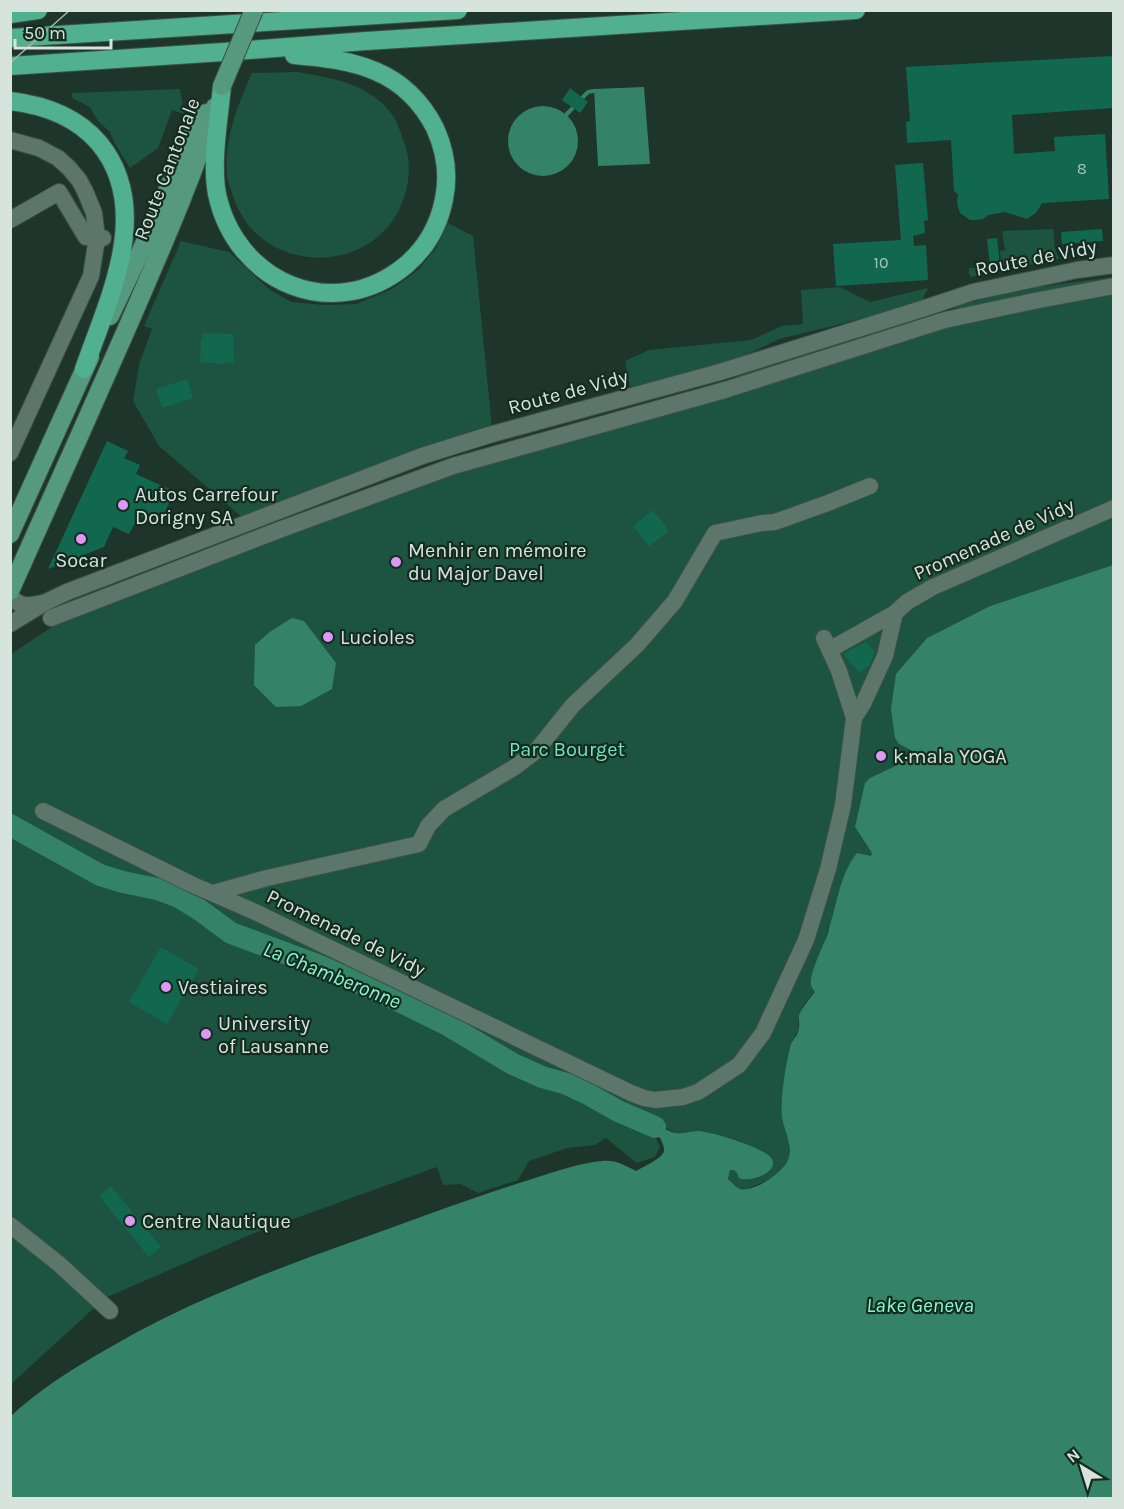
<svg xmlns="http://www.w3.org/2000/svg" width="1124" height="1509" viewBox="0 0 1124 1509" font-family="Karla,sans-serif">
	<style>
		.green { fill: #1c5341 }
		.water { fill: #348368 }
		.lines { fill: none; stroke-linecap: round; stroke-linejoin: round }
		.stream { stroke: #348368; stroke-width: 4 }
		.river { stroke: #348368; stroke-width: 22 }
		.building { fill: #12684f }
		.minor-casing { stroke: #3c5049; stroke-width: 18 }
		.major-casing { stroke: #3c5049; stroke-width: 20 }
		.highway-casing { stroke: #3c5049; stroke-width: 20 }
		.minor { stroke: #5d766b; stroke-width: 16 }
		.major { stroke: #569981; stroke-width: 18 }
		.highway { stroke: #51b08f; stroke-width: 18 }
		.tram { stroke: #a5b5ae; stroke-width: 1.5 }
		.major-bridge-casing { stroke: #3c5049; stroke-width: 20; stroke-linecap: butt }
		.major-bridge { stroke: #569981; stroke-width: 18 }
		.poi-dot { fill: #dd98f3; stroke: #142b22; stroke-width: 2 }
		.labels { text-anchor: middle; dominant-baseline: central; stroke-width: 4.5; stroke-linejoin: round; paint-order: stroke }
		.number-label { font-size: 16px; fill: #a6c5ba }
		.street-label { font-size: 20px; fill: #d7e4de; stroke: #142b22 }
		.poi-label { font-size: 20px; fill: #d7e4de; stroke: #142b22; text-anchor: start }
		.park-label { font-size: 20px; fill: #74e3bc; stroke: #142b22 }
		.water-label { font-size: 21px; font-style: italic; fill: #89f8d0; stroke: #142b22 }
	</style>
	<rect width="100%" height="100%" fill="#1e352c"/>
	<g class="green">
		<path d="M 298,72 C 335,79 370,83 394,117 C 398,124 401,134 404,142 C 410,157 410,175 406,191 C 384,278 260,280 233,196 C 231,188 227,181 227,174 C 224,139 238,104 252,73 Z"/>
		<path d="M 180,89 L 184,114 L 172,110 L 158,148 L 130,168 L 115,144 L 110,132 L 98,121 L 90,107 L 72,98 L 72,93 Z"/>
		<path d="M 448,223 L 473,236 L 492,428 L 242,517 L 159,446 L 133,401 L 139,365 L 152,329 L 144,326 L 181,241 L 229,252 L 270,290 L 292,302 L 324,305 L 356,304 L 392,289 L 418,270 L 436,248 Z"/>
		<path d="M 1053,229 L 1055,249 L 1059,259 L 971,277 L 969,274 L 969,268 L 1001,267 L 1000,251 L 1005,250 L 1002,231 Z"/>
		<path d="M 1113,277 L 1113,565 L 990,606 L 927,638 L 899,744 L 922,756 L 922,760 L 908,760 L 855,827 L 872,853 L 871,856 L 852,859 L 838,894 L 832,916 L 834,930 L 828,929 L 815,992 L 803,1006 L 798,1018 L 799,1030 L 792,1041 L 788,1055 L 783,1098 L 782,1116 L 789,1138 L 789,1159 L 782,1168 L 772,1179 L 746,1189 L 738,1188 L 728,1178 L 730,1170 L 734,1170 L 737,1173 L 741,1142 L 702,1131 L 676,1133 L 661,1126 L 655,1127 L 648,1124 L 660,1146 L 655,1157 L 637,1163 L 606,1138 L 595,1145 L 567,1148 L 529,1161 L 518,1180 L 478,1193 L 461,1184 L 443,1185 L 437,1167 L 252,1234 L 105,1298 L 11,1384 L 10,658 L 13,653 L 77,610 L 435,476 L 738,389 L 736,375 L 917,319 L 924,332 L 956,322 L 955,306 L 1029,288 Z"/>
		<path d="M 840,287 L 870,302 L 928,288 L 921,303 L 829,327 L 779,339 L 733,361 L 630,387 L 625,361 L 649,350 L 751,340 L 782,326 L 803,324 L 801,290 Z"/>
	</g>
	<g class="water">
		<path d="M 644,87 L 650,164 L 598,166 L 594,89 Z"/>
		<circle cx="543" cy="141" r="35"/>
		<path d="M 1113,565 L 1113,1498 L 11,1498 L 11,1416 C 49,1381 94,1356 139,1331 C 231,1282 331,1250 429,1214 C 463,1202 497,1190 532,1179 C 554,1172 579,1163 602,1161 C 617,1160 623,1165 636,1171 C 643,1167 663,1158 664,1151 C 665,1144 657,1134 655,1127 C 664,1126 668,1132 676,1133 C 683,1134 692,1131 699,1131 C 712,1132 766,1148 772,1159 C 779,1173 749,1183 739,1178 L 737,1173 L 734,1170 L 730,1170 L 728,1179 C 731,1181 735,1186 738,1188 C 752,1195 786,1171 789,1157 C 792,1143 784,1130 782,1117 C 780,1101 786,1060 791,1044 C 793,1039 799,1034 799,1028 C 800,1023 798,1020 799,1015 C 803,1006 809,1000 815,992 C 814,990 811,987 811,984 C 809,975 823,946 827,936 C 835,911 840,873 857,853 L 871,856 L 872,853 L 855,827 L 865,783 L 870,778 L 908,760 L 922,760 L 922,756 L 899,744 L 895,738 L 891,709 L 896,674 L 927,638 L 990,606 Z"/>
		<path d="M 292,618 L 304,621 L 336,663 L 332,689 L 301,706 L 276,707 L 254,685 L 255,645 L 271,631 Z"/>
	</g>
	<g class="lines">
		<path class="stream" d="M 566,115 L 585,95 L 588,92 L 594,91"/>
		<path class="river" d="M 10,825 L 100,875 L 123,882 L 157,889 L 179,897 L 197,908 L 231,933 L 320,966 L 393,998 L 446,1024 L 513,1064 L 542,1077 L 567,1084 L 588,1094 L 618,1111 L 655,1127"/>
	</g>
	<g class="building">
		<path d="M 1113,56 L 1113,108 L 1012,115 L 1014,154 L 1055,151 L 1054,137 L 1105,134 L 1109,199 L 1042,203 L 1036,213 L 1027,219 L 1005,212 L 988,215 L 983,219 L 977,220 L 970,220 L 960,213 L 958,207 L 957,201 L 958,195 L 954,191 L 951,140 L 907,143 L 906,122 L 910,121 L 906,67 Z"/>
		<path d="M 570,88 L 588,102 L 580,113 L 562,100 Z"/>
		<path d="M 923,163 L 928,220 L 924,221 L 925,233 L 913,236 L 914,246 L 926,245 L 928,280 L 836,286 L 833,244 L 901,240 L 895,165 Z"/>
		<path d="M 1102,229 L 1103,241 L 1062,244 L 1061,232 Z"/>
		<path d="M 997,238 L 1000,265 L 990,266 L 987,239 Z"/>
		<path d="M 203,333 L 233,334 L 234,362 L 224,363 L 224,364 L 200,362 L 201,338 L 203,338 Z"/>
		<path d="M 187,379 L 193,398 L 162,408 L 156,389 Z"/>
		<path d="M 107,441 L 128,451 L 124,458 L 140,465 L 136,474 L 169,489 L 167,493 L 173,495 L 163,516 L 158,514 L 154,522 L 139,516 L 129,534 L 113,527 L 104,547 L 48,569 Z"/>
		<path d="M 653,510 L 669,531 L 649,546 L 633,526 Z"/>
		<path d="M 866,642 L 875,652 L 869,665 L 860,673 L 843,654 Z"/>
		<path d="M 161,947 L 199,969 L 167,1024 L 129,1002 Z"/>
		<path d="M 111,1186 L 161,1247 L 149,1257 L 99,1196 Z"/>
	</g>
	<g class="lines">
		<g class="minor-casing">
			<g id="minor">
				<path d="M 10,140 L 39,148 L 58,158 L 69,168 L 79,180 L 85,191 L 94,213 L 97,238 L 91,276 L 10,453"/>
				<path d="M 10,220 L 59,192 L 86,237 L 103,238"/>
				<path d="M 10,596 C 21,608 28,606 42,603"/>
				<path d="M 51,618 L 279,530 L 453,466 L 725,390 L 945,320 L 1034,301 L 1114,286"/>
				<path d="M 10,624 L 46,602 L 67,592 L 422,456 L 489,435 L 720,372 L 925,308 L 973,292 L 1077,270 L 1114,265"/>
				<path d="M 830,651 L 838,645 L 895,613 L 907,602 L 933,587 L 1114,508"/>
				<path d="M 854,718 L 863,704 L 885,656 L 895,613"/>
				<path d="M 43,811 L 193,885 L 253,911 L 631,1093 L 644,1098 L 655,1100 L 683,1097 L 698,1092 L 739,1065 L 763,1033 L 806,940 L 828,869 L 843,805 L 854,718 L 839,671 L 824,638"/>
				<path d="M 213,893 L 267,878 L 419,844 L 428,826 L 444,809 L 515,767 L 536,751 L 573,705 L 637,645 L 675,601 L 715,533 L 762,523 L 775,522 L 828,503 L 870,486"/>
				<path d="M 10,1225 L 59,1264 L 110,1311"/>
			</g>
		</g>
		<g class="major-casing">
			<g id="major">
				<path d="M 110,316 L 140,253 L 191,136 L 206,113"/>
				<path d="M 10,534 L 90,357"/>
				<path d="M 10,591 C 51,500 91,410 131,319 C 161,249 192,180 215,107"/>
			</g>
		</g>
		<g class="highway-casing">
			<g id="highway">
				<path d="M 10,14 L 38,10"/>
				<path d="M 10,38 L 458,10"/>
				<path d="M 10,66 L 223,52 L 366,41 L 856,10"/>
				<path d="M 222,86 C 219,119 211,162 217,194 C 236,283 334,325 406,265 C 426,248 439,225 444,199 C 449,175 445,150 435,128 C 405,69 354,60 294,55"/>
				<path d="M 10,101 C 44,105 77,117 99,143 C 154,209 108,300 84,369"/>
			</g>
		</g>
		<use href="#minor" class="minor"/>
		<use href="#major" class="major"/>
		<use href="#highway" class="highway"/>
		<path class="tram" d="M 10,63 L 70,10"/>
		<g class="major-bridge-casing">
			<path id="major-bridge" d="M 222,86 L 254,10"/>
		</g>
		<use href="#major-bridge" class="major-bridge"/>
	</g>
	<g class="poi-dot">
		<circle cx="123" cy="505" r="6"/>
		<circle cx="81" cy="539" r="6"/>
		<circle cx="396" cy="562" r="6"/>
		<circle cx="328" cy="637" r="6"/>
		<circle cx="881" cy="756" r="6"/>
		<circle cx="166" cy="987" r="6"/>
		<circle cx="206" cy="1034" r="6"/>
		<circle cx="130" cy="1221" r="6"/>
	</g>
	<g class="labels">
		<g class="number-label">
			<text x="1082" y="168">8</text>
			<text x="881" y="262">10</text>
		</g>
		<g class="street-label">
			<text transform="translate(167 169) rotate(-69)">Route Cantonale</text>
			<text transform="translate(1036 258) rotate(-11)">Route de Vidy</text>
			<text transform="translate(568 392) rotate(-15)">Route de Vidy</text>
			<text transform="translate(994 539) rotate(-24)">Promenade de Vidy</text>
			<text transform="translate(346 933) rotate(26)">Promenade de Vidy</text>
		</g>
		<g class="poi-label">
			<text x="135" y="494">Autos Carrefour<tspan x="135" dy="23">Dorigny SA</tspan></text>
			<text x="408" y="550">Menhir en mémoire<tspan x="408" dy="23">du Major Davel</tspan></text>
			<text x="81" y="560" text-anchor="middle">Socar</text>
			<text x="340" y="637">Lucioles</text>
			<text x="893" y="756">k·mala YOGA</text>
			<text x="178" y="987">Vestiaires</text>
			<text x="218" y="1023">University<tspan x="218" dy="23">of Lausanne</tspan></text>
			<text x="142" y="1221">Centre Nautique</text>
		</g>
		<g class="park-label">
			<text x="567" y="749">Parc Bourget</text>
		</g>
		<g class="water-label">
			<text transform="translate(332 975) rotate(22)">La Chamberonne</text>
			<text x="920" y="1305">Lake Geneva</text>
		</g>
	</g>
	<rect width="1124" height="1509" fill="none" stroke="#d7e4de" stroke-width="24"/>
	<g transform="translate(1082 1467) rotate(322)" stroke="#142b22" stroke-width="4.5" paint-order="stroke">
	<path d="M0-4.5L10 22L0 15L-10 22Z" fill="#d7e4de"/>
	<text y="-9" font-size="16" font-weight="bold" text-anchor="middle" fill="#d7e4de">N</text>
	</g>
	<path d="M15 39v9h96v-9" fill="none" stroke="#d7e4de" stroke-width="3"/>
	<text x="24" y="39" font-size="18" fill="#d7e4de" stroke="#142b22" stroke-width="4.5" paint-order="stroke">50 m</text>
</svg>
